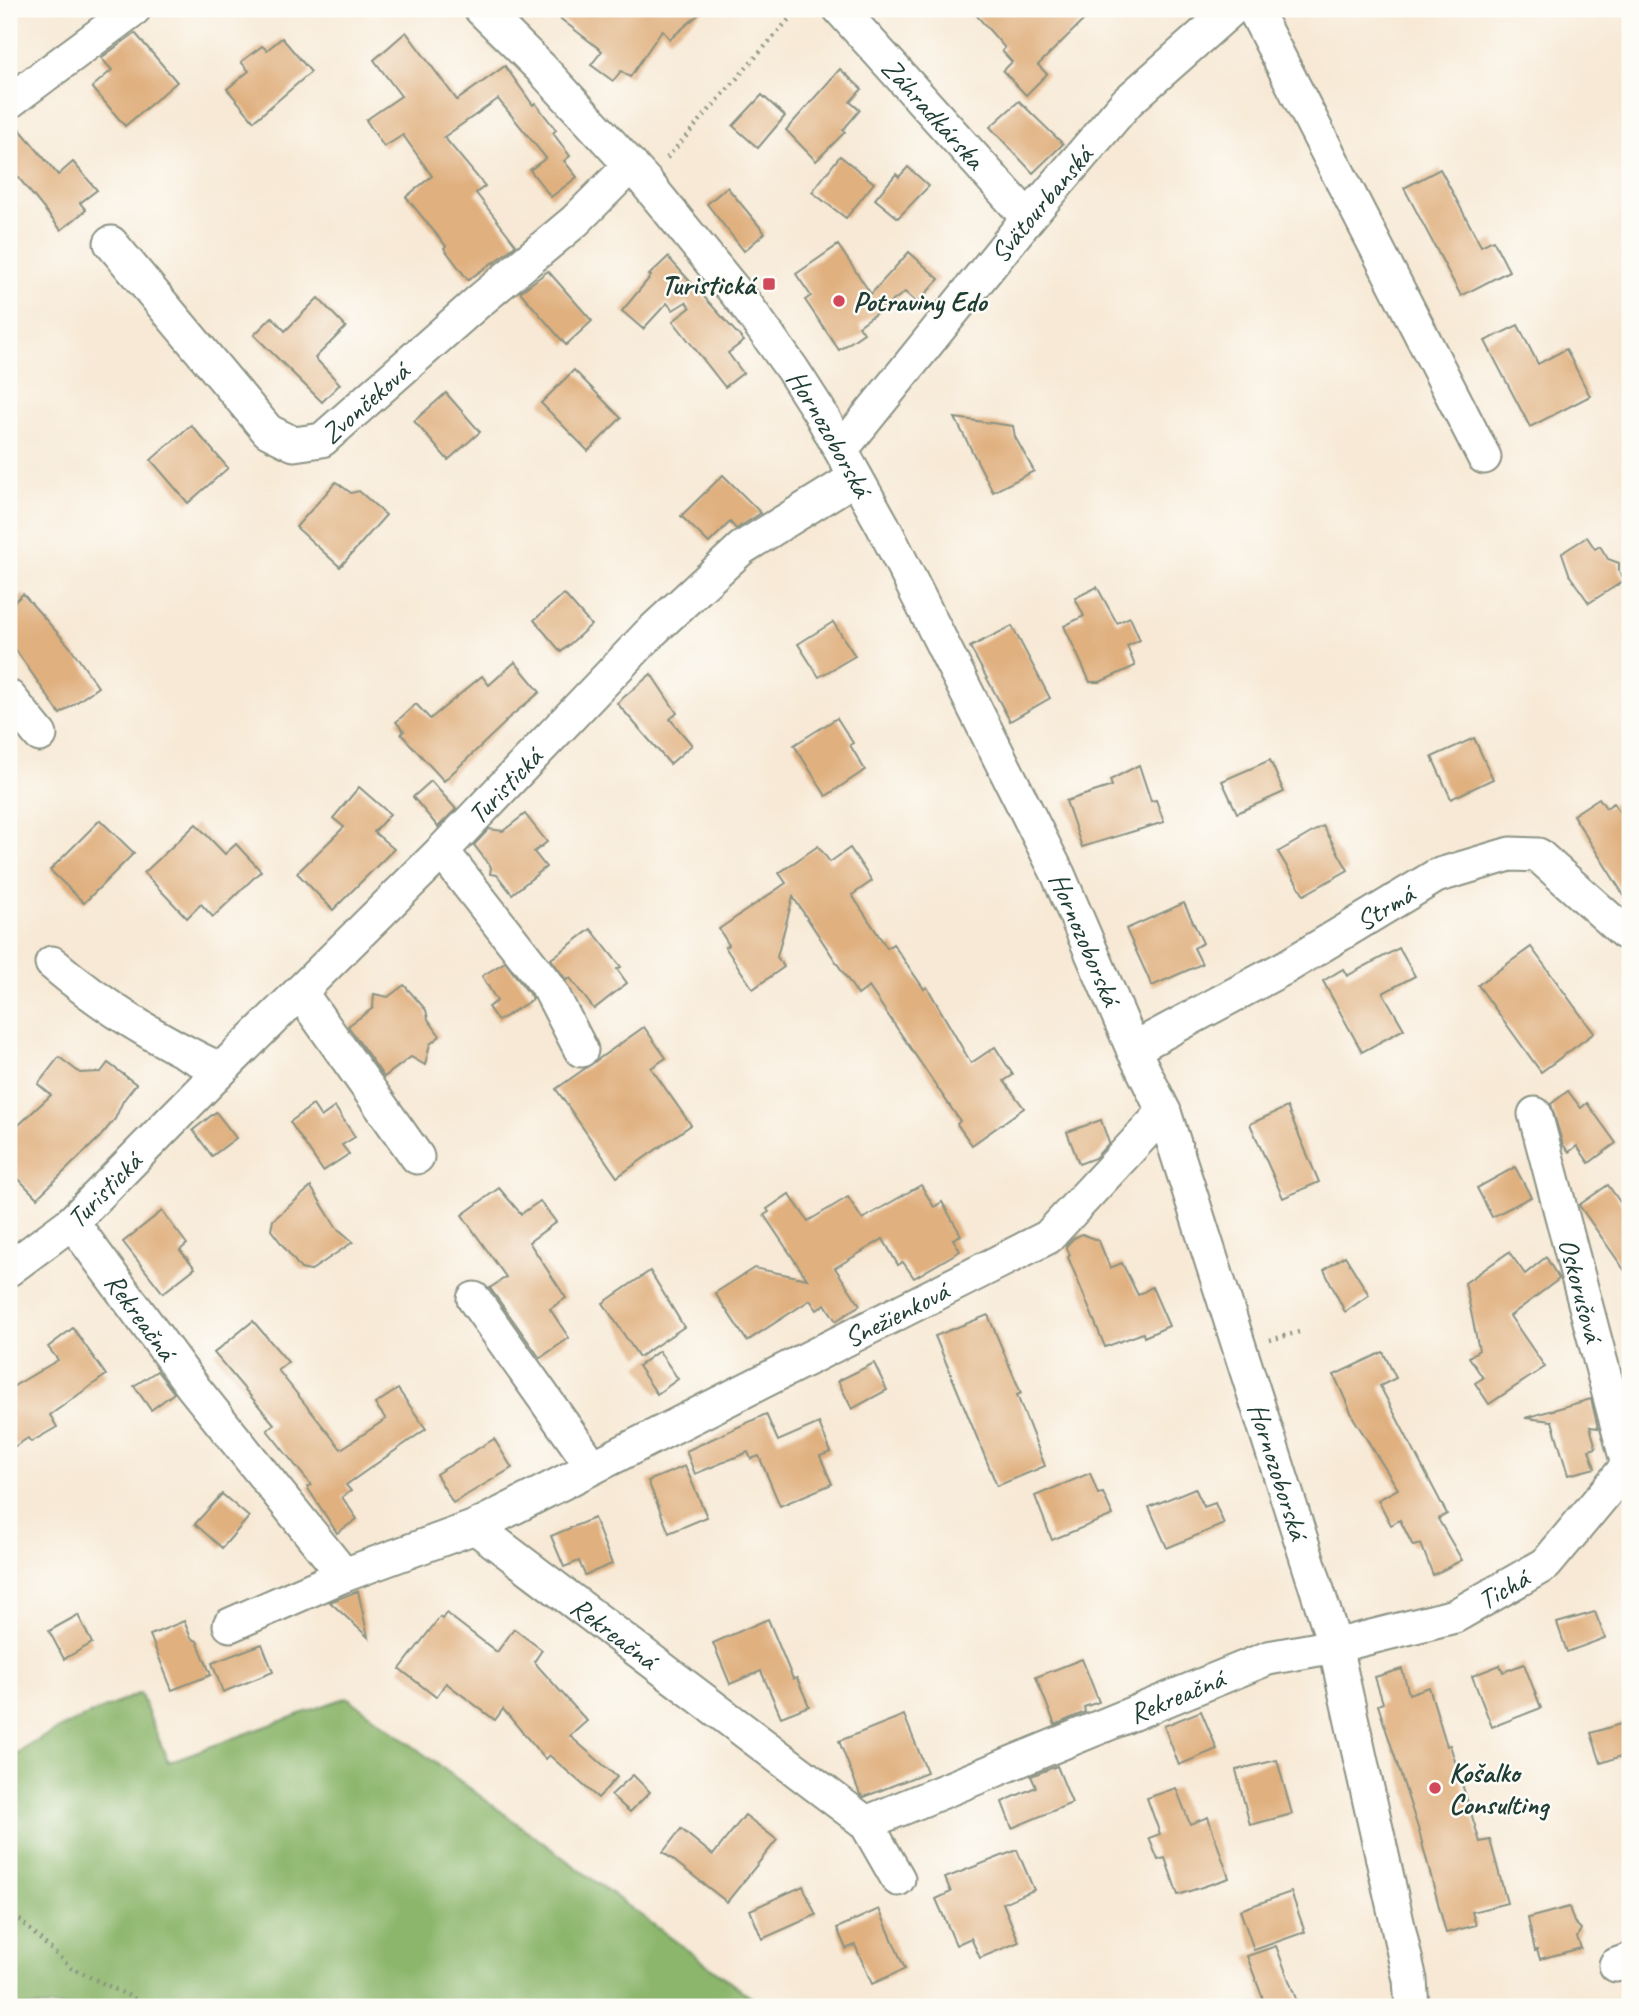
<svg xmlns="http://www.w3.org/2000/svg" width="1639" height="2016" viewBox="0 0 1639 2016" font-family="Caveat,sans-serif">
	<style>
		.forest { fill: #8cb66c; stroke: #567a50; stroke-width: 2 }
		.building { fill: #e0b07f }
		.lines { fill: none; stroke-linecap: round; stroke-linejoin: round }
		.minor-casing { stroke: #8b9384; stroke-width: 37 }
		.path { stroke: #8b9384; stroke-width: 4.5; stroke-dasharray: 2 5; stroke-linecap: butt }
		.minor { stroke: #fff; stroke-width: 33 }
		.poi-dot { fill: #d1495b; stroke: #fdfcf7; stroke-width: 2.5 }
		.labels { text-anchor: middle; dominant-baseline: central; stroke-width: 5; stroke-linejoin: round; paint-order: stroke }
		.street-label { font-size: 28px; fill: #1f3d34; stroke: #fdfcf7 }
		.poi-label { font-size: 28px; font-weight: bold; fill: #1f3d34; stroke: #fdfcf7; text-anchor: start }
	</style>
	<rect width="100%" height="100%" fill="#fdfcf7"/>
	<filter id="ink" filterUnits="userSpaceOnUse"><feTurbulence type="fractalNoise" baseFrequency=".0143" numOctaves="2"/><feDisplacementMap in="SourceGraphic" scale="14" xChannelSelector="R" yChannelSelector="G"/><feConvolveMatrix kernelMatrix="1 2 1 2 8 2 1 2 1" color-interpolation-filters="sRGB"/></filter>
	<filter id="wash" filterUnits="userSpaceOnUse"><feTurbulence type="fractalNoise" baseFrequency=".00686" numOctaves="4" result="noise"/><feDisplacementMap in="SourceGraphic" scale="28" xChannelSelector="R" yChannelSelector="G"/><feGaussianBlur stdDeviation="1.57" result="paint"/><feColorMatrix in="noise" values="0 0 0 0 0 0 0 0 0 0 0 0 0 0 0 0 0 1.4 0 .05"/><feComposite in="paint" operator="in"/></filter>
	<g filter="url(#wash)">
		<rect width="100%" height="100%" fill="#f7e9d5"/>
		<path class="forest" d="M 140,1693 L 168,1762 L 347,1697 L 764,2007 L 9,2007 L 9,1762 C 31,1736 106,1709 140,1693 Z"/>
		<g id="blocks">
			<g class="building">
				<path d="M 548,9 L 705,9 L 670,39 L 662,30 L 630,77 L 621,71 L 613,81 L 591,65 L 602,51 Z"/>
				<path d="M 971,9 L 1095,9 L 1038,65 L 1047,74 L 1026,95 L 1003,71 L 1012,62 L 1002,51 L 1005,48 Z"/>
				<path d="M 406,32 L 457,100 L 505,66 L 533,105 L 535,103 L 556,130 L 553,133 L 570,156 L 564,161 L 577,177 L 551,197 L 530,170 L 546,158 L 498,99 L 444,137 L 485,186 L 476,193 L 516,245 L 494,263 L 493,262 L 468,280 L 444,248 L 446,246 L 406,197 L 432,176 L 403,135 L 384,147 L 366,120 L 401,96 L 374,60 Z"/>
				<path d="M 135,33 L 177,82 L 125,126 L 92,87 L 112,70 L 101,58 Z"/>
				<path d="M 282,38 L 311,72 L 254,121 L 227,89 L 249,71 L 241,62 L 262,46 L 267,50 Z"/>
				<path d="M 840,69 L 862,89 L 850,102 L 860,110 L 843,130 L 845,132 L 816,161 L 786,130 Z"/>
				<path d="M 762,95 L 785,116 L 758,148 L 733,126 Z"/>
				<path d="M 1019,101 L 1063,144 L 1033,173 L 990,127 Z"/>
				<path d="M 9,121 L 13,121 L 58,175 L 73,162 L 97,190 L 80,203 L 86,210 L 61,230 L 9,166 Z"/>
				<path d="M 840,156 L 874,183 L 846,218 L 812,192 Z"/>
				<path d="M 908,167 L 929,186 L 898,218 L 875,199 L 896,174 L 899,177 Z"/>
				<path d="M 1440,169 L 1481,246 L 1493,240 L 1509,271 L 1461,296 L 1404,188 Z"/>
				<path d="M 727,187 L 765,233 L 744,251 L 707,204 Z"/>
				<path d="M 838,245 L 871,294 L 909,252 L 939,279 L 917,303 L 905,292 L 859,326 L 864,333 L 839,350 L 805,300 L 811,296 L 796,274 Z"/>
				<path d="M 668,257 L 744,341 L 728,353 L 743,373 L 725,387 L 673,321 L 690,308 L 686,302 L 673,310 L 667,303 L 643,329 L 622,311 L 651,276 L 649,275 Z"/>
				<path d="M 548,271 L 592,321 L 566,345 L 520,292 Z"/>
				<path d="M 318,298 L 346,327 L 315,358 L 340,384 L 322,402 L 254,335 L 272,317 L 285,331 Z"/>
				<path d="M 1518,325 L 1538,364 L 1566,349 L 1590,396 L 1530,427 L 1485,341 Z"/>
				<path d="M 574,370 L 621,418 L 588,451 L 541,403 Z"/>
				<path d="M 446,393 L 480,432 L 448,460 L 414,421 Z"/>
				<path d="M 955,418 L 1013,426 L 1015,437 L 1034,471 L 993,492 Z"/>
				<path d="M 191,425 L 228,468 L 188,503 L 151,460 Z"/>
				<path d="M 723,475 L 761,513 L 736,529 L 730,522 L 709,543 L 681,516 Z"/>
				<path d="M 336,482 L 351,493 L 359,491 L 386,515 L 340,567 L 296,527 Z"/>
				<path d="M 1587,537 L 1595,549 L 1600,546 L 1608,559 L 1619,563 L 1619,571 L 1625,580 L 1589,603 L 1570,576 L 1562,553 Z"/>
				<path d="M 1097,587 L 1117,623 L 1130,617 L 1140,640 L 1127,646 L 1135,666 L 1100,682 L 1090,682 L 1064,626 L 1084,616 L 1075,598 Z"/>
				<path d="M 23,594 L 71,648 L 98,687 L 60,714 L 9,640 L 9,607 Z"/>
				<path d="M 564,594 L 591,625 L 561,652 L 534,620 Z"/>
				<path d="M 833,622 L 855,656 L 819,677 L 798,644 Z"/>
				<path d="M 1012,626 L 1050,698 L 1010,721 L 970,647 Z"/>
				<path d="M 515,662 L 540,692 L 505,721 L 506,722 L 444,781 L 401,734 L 404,731 L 396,722 L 416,704 L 430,719 L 482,676 L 489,685 Z"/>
				<path d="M 651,674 L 677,713 L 670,719 L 692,745 L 670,764 L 617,703 Z"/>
				<path d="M 837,718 L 853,743 L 850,745 L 865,770 L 826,796 L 794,745 Z"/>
				<path d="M 1474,738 L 1493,779 L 1451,799 L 1432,757 Z"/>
				<path d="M 1270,760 L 1284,792 L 1237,813 L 1222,781 Z"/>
				<path d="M 1139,765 L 1151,801 L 1156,800 L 1164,822 L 1082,847 L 1066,801 L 1112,786 L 1110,780 Z"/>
				<path d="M 431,781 L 456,809 L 438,827 L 413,797 Z"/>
				<path d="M 359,787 L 390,814 L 374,832 L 394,849 L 333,910 L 297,873 L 344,827 L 333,818 Z"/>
				<path d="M 1599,798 L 1606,808 L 1614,803 L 1630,829 L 1630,905 L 1573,815 Z"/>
				<path d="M 525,814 L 547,842 L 534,852 L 546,867 L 512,894 L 497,875 L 490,874 L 491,867 L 474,845 L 489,829 L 503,831 Z"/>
				<path d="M 100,820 L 134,853 L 84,903 L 50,870 Z"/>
				<path d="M 196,824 L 225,854 L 236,844 L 261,871 L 213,917 L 201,904 L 187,918 L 144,873 Z"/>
				<path d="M 1323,826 L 1348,870 L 1304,895 L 1278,852 Z"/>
				<path d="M 818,846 L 830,862 L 850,848 L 872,881 L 852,895 L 887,948 L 893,944 L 924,989 L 927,987 L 971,1063 L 995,1047 L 1013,1075 L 1004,1081 L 1024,1108 L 972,1145 L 957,1124 L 960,1121 L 869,987 L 858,995 L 793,897 L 777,957 L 784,967 L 753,989 L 725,947 L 729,945 L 719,929 L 786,883 L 779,873 Z"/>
				<path d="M 1184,903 L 1203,943 L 1194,948 L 1202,964 L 1152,986 L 1126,929 Z"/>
				<path d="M 591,929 L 621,967 L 617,969 L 627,983 L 594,1009 L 570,978 L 566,980 L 551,959 Z"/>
				<path d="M 1531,947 L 1594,1033 L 1541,1072 L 1478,985 Z"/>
				<path d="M 1399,948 L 1415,976 L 1383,993 L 1404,1029 L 1362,1052 L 1323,981 L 1343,969 L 1347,976 Z"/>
				<path d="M 505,962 L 533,999 L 498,1021 L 488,1007 L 497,1001 L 482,976 Z"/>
				<path d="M 404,985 L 426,1010 L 428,1019 L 440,1036 L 430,1044 L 425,1065 L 411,1057 L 384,1077 L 348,1026 L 373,1008 L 374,994 L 388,997 Z"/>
				<path d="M 644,1027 L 666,1058 L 651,1068 L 691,1125 L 617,1177 L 556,1089 Z"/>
				<path d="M 59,1057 L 80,1073 L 101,1072 L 108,1063 L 136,1084 L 123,1101 L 115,1119 L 100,1137 L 37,1198 L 9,1169 L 9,1134 L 51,1095 L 38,1084 Z"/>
				<path d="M 1568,1091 L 1581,1108 L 1587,1103 L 1616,1143 L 1589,1163 L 1577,1146 L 1569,1152 L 1563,1145 L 1551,1104 Z"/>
				<path d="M 313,1105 L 321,1117 L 335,1107 L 355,1137 L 342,1145 L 349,1154 L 323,1171 L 290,1122 Z"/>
				<path d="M 1287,1107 L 1319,1182 L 1283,1198 L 1250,1124 Z"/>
				<path d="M 216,1112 L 236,1138 L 212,1156 L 193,1130 Z"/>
				<path d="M 1101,1120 L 1109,1143 L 1095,1158 L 1079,1164 L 1067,1132 Z"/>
				<path d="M 1515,1167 L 1531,1197 L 1492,1217 L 1477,1188 Z"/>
				<path d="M 921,1185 L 934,1207 L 942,1202 L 961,1235 L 953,1239 L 960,1251 L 914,1278 L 903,1262 L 898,1265 L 883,1239 L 835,1268 L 860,1305 L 836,1321 L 825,1304 L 817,1310 L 810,1300 L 747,1341 L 715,1293 L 754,1268 L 807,1279 L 764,1215 L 769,1212 L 767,1209 L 789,1194 L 808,1221 L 848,1197 L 862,1219 Z"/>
				<path d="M 1608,1185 L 1630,1216 L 1630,1278 L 1579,1205 Z"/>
				<path d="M 311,1187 L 336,1227 L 353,1242 L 310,1271 L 301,1269 L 271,1230 L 273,1220 Z"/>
				<path d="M 499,1188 L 521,1214 L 540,1201 L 556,1222 L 529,1242 L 566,1298 L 550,1309 L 569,1338 L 540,1358 L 490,1288 L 506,1277 L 462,1215 Z"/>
				<path d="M 162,1211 L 187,1244 L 180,1250 L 195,1268 L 163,1293 L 123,1242 Z"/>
				<path d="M 1082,1234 L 1099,1241 L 1110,1268 L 1122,1263 L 1138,1295 L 1152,1287 L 1169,1326 L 1144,1337 L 1143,1333 L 1105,1347 L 1068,1257 L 1070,1255 L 1066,1246 L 1074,1238 Z"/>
				<path d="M 1509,1252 L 1525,1274 L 1546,1257 L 1559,1279 L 1510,1316 L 1545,1367 L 1489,1404 L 1475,1383 L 1483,1378 L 1469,1357 L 1479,1350 L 1465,1283 Z"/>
				<path d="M 1345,1256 L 1369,1295 L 1345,1312 L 1324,1270 Z"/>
				<path d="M 650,1271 L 684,1327 L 639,1357 L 603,1303 Z"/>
				<path d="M 988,1315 L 1021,1393 L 1017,1395 L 1045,1466 L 997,1486 L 935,1336 Z"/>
				<path d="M 253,1321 L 288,1362 L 278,1370 L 341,1449 L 386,1419 L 375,1404 L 398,1389 L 426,1429 L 346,1485 L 351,1491 L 342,1497 L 357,1519 L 337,1533 L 307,1487 L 311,1485 L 267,1430 L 274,1424 L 214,1353 Z"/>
				<path d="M 73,1328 L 106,1375 L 50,1415 L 57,1427 L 31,1442 L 28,1438 L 9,1450 L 9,1389 L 58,1360 L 48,1347 Z"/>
				<path d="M 659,1351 L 678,1379 L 657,1394 L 638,1366 Z"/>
				<path d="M 1383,1352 L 1396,1378 L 1380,1386 L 1447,1514 L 1438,1519 L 1462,1560 L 1433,1575 L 1421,1544 L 1413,1546 L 1400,1520 L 1391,1525 L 1378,1500 L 1398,1489 L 1354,1419 L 1334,1375 Z"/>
				<path d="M 874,1363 L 887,1390 L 852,1409 L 838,1381 Z"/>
				<path d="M 157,1371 L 174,1393 L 151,1410 L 134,1386 Z"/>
				<path d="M 1591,1399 L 1598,1428 L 1590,1427 L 1596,1448 L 1589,1450 L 1595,1468 L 1568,1475 L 1552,1421 L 1525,1418 Z"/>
				<path d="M 766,1414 L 778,1441 L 819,1423 L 831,1452 L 820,1456 L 832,1484 L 780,1506 L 759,1456 L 751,1459 L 748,1452 L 695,1474 L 686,1451 Z"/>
				<path d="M 494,1439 L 512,1468 L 453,1503 L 436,1474 Z"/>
				<path d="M 685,1466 L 707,1517 L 669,1533 L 648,1481 Z"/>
				<path d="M 1090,1473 L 1098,1494 L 1103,1493 L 1113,1515 L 1052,1540 L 1035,1496 Z"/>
				<path d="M 1195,1488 L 1204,1507 L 1215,1503 L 1224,1524 L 1167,1548 L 1149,1507 Z"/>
				<path d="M 222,1494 L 249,1517 L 222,1548 L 195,1524 Z"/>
				<path d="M 594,1518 L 612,1564 L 585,1575 L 579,1561 L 564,1567 L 551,1536 Z"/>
				<path d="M 358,1591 L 368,1637 L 330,1602 Z"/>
				<path d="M 1595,1612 L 1605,1638 L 1567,1652 L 1557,1623 Z"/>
				<path d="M 446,1613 L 497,1652 L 514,1629 L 542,1650 L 534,1662 L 587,1721 L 570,1736 L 617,1777 L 598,1798 L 549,1755 L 545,1759 L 503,1709 L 495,1720 L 446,1683 L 436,1697 L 400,1669 L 440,1617 L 442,1619 Z"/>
				<path d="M 78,1615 L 92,1643 L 64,1659 L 49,1631 Z"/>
				<path d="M 768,1619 L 793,1679 L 797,1678 L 809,1706 L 781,1717 L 761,1671 L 730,1684 L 713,1643 Z"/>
				<path d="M 184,1621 L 191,1638 L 197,1641 L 211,1675 L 172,1690 L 150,1635 Z"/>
				<path d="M 262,1644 L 273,1672 L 223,1692 L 212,1663 Z"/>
				<path d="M 1082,1659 L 1099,1702 L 1084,1707 L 1085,1712 L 1055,1725 L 1036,1677 Z"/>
				<path d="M 1524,1664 L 1541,1708 L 1492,1727 L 1472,1676 L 1500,1665 L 1503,1672 Z"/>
				<path d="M 1402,1669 L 1409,1694 L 1429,1687 L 1447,1746 L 1450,1745 L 1480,1842 L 1490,1840 L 1507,1903 L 1472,1912 L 1476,1925 L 1446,1933 L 1419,1831 L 1378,1705 L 1383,1703 L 1375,1677 Z"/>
				<path d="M 1201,1711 L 1217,1749 L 1179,1765 L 1164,1726 Z"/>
				<path d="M 904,1715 L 927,1772 L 864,1797 L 860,1794 L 839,1741 Z"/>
				<path d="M 1630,1721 L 1630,1753 L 1601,1763 L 1591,1733 Z"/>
				<path d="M 1277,1760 L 1292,1814 L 1250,1825 L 1236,1770 Z"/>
				<path d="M 1057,1766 L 1072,1803 L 1012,1828 L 1002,1802 L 1036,1787 L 1031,1776 Z"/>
				<path d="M 633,1775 L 650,1792 L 630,1812 L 611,1795 Z"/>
				<path d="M 1176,1788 L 1190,1824 L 1208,1817 L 1229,1878 L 1178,1895 L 1165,1858 L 1158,1860 L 1149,1838 L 1160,1834 L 1147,1798 Z"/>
				<path d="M 745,1815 L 777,1840 L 727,1902 L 663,1852 L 681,1829 L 713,1855 Z"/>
				<path d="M 1017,1850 L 1034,1890 L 1003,1903 L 1019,1942 L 980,1958 L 971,1938 L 956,1945 L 936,1899 L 951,1892 L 945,1878 Z"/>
				<path d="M 803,1886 L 816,1915 L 762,1939 L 750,1910 Z"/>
				<path d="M 1291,1892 L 1305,1932 L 1254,1950 L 1240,1910 Z"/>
				<path d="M 1569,1907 L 1574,1922 L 1581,1929 L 1577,1937 L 1581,1948 L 1540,1959 L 1537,1950 L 1535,1951 L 1528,1918 Z"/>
				<path d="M 879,1909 L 905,1969 L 872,1984 L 855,1945 L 846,1949 L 837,1928 Z"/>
				<path d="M 1276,1946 L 1299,2007 L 1266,2007 L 1247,1956 Z"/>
			</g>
		</g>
	</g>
	<g filter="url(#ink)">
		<use href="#blocks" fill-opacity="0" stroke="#8b9384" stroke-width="2"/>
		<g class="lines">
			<g class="minor-casing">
				<g id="minor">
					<path id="s1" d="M 481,9 L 540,67 L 645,181 L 746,305 L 792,369 L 819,411 L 883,526 L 1058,874 L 1133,1049 L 1164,1112 L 1335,1646 L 1410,1980 L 1412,2007"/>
					<path id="s2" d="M 840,9 L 1028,218"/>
					<path d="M 1254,9 L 1484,457"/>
					<path d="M 9,102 L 134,9"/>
					<path id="s3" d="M 111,243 L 268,431 L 294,444 L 322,440 L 478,302 L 575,221 L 631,165"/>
					<path id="s4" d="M 841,450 L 1028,218 L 1127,102 L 1232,9"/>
					<path d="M 9,697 L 40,735"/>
					<path d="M 442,851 L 549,988 L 581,1050"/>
					<path d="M 52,963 C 105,1008 158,1040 221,1070"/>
					<path d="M 300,992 L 417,1157"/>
					<path id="s5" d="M 1133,1049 L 1286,967 L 1436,876 L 1510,854 L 1538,855 L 1624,932 L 1630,931"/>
					<path id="s6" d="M 1535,1114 L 1628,1465"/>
					<path id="s7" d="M 72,1222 L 193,1387 L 344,1575 L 475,1527 L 1048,1237 L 1164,1112"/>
					<path id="s8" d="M 9,1269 L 72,1222 L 221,1070 L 442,851 L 650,633 L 742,548 L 855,478"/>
					<path d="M 474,1299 L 593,1467"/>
					<path id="s9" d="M 475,1527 L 866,1823 L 1268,1658 L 1335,1646 L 1455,1616 L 1546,1564 L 1630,1463"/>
					<path d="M 230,1625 L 344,1575"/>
					<path d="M 866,1823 L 898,1879"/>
					<path d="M 1616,1965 L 1630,1960"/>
				</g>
			</g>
			<g class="path">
				<path d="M 667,158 L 798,9"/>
				<path d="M 1270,1340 L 1299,1332"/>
				<path d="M 9,1910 L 71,1968 L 152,2007"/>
			</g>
			<use href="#minor" class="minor"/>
		</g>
	</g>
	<g class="poi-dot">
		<rect x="762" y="277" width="14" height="14" rx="3.5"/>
		<circle cx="839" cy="301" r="7"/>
		<circle cx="1435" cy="1788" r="7"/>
	</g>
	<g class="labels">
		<g class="street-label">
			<text stroke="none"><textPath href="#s2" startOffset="140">Záhradkárska</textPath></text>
			<text stroke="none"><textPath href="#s4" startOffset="317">Svätourbanská</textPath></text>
			<text stroke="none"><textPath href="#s3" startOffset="359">Zvončeková</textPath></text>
			<text stroke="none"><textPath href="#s1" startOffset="551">Hornozoborská</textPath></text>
			<text stroke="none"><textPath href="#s8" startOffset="693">Turistická</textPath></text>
			<text stroke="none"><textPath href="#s5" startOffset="289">Strmá</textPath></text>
			<text stroke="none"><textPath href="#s1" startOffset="1118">Hornozoborská</textPath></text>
			<text stroke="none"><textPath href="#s8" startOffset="124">Turistická</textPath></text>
			<text stroke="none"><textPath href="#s6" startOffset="182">Oskorušová</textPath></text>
			<text stroke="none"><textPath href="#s7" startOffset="1057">Snežienková</textPath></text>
			<text stroke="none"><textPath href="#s7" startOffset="117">Rekreačná</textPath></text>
			<text stroke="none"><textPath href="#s1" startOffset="1685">Hornozoborská</textPath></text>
			<text stroke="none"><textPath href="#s9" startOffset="1172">Tichá</textPath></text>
			<text stroke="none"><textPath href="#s9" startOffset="175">Rekreačná</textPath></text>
			<text stroke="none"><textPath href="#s9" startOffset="826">Rekreačná</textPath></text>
		</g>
		<g class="poi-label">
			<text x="755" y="284" text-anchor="end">Turistická</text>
			<text x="853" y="301">Potraviny Edo</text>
			<text x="1449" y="1772">Košalko<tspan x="1449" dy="32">Consulting</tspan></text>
		</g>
	</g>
	<rect width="1639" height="2016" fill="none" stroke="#fdfcf7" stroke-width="35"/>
</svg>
